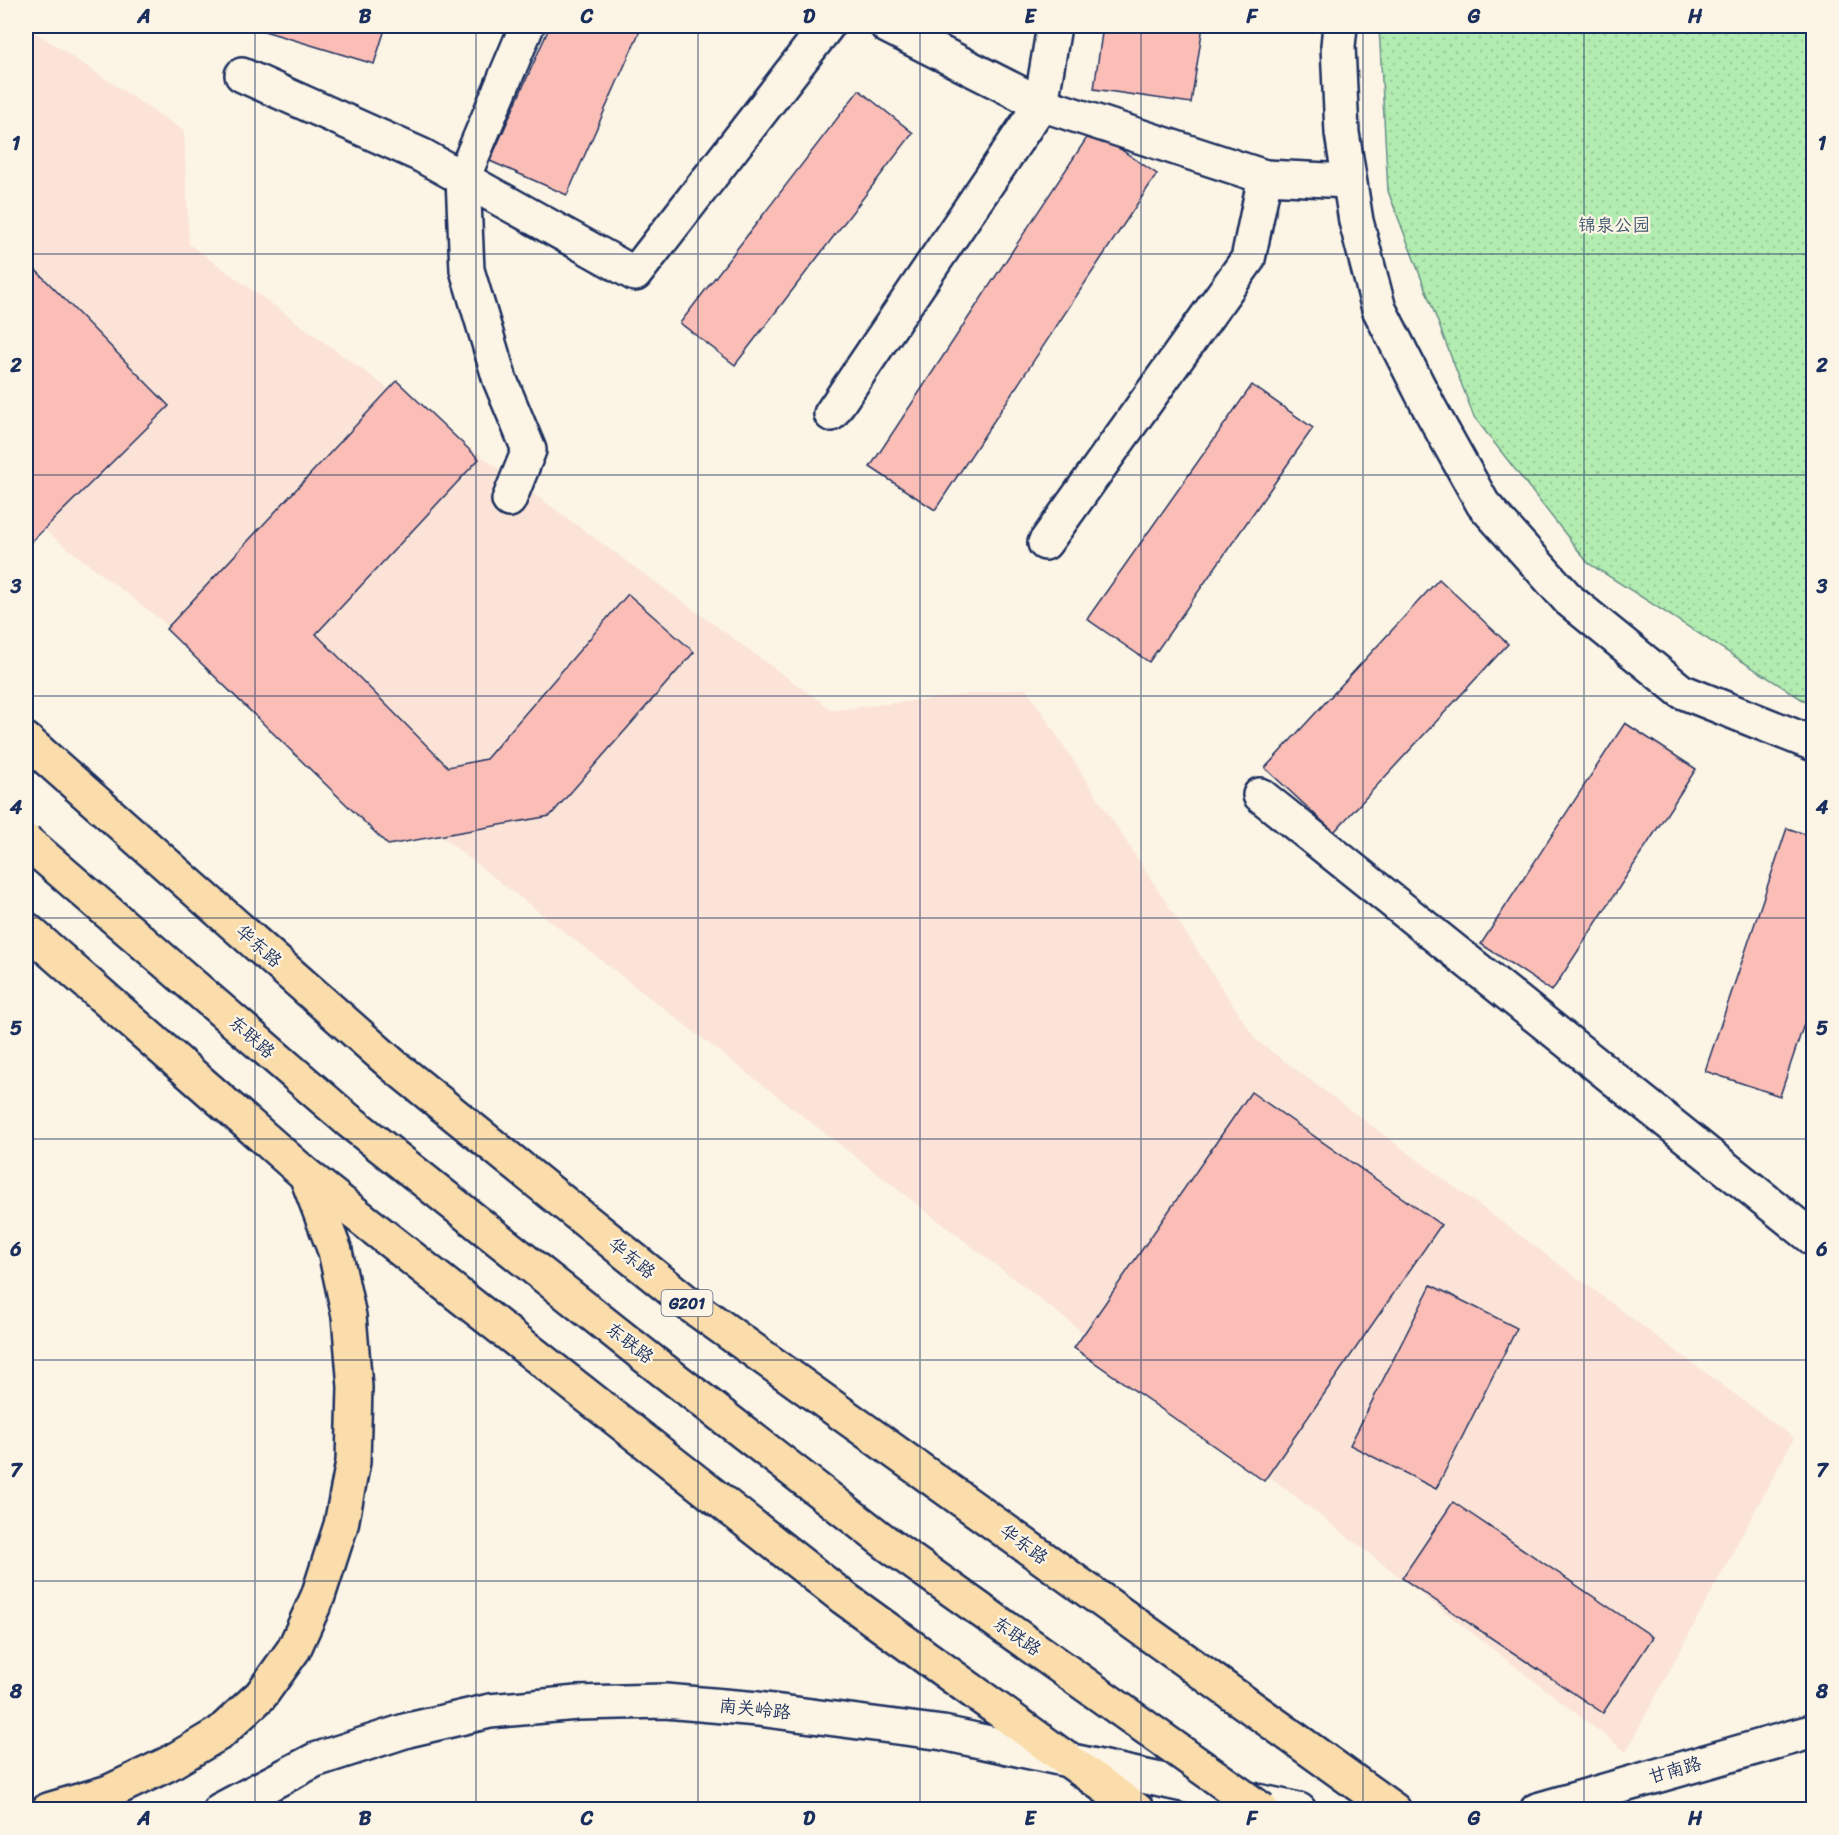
<svg xmlns="http://www.w3.org/2000/svg" width="1839" height="1835" viewBox="0 0 1839 1835" font-family="Sriracha,'LXGW WenKai TC',sans-serif">
	<style>
		.built { fill: #fbe4d7 }
		.park { fill: url(#park-dots); stroke: #678e87; stroke-width: 1.5 }
		.building { fill: #fabeb7; stroke: #1b2f5e; stroke-width: 1.5 }
		.lines { fill: none; stroke-linecap: round; stroke-linejoin: round }
		.minor-casing { stroke: #1b2f5e; stroke-width: 38 }
		.highway-casing { stroke: #1b2f5e; stroke-width: 38 }
		.minor { stroke: #fcf5e5; stroke-width: 33 }
		.highway { stroke: #faddab; stroke-width: 33 }
		.highway-bridge-casing { stroke: #1b2f5e; stroke-width: 38; stroke-linecap: butt }
		.highway-bridge { stroke: #faddab; stroke-width: 33 }
		.grid { fill: none; stroke: #1b2f5e; stroke-width: 1.5; stroke-opacity: 0.55 }
		.labels { text-anchor: middle; dominant-baseline: central; stroke-width: 4.5; stroke-linejoin: round; paint-order: stroke }
		.shield { fill: #fcf5e5; stroke: #5e6a86; stroke-width: 1.5 }
		.shield-label { font-size: 16px; font-weight: bold; fill: #1b2f5e }
		.park-label { font-size: 18px; fill: #39556e; stroke: #fcf5e5 }
		.street-label { font-size: 18px; fill: #1b2f5e; stroke: #fcf5e5 }
		.neatline { fill: none; stroke: #1b2f5e; stroke-width: 2 }
		.grid-label { font-size: 20px; text-anchor: middle; font-weight: bold; fill: #1b2f5e }
	</style>
	<defs>
		<pattern id="park-dots" width="8" height="8" patternUnits="userSpaceOnUse" patternTransform="scale(1.5)"><rect width="8" height="8" fill="#b3ecb0"/><path d="M2 2h.1M6 6h.1" fill="none" stroke="#99cb9a" stroke-width="1.8" stroke-linecap="round"/></pattern>
	</defs>
	<rect width="100%" height="100%" fill="#fcf5e5"/>
	<filter id="ink" filterUnits="userSpaceOnUse"><feTurbulence type="fractalNoise" baseFrequency=".0167" numOctaves="2"/><feDisplacementMap in="SourceGraphic" scale="12" xChannelSelector="R" yChannelSelector="G"/><feConvolveMatrix kernelMatrix="1 2 1 2 8 2 1 2 1" color-interpolation-filters="sRGB"/></filter>
	<g filter="url(#ink)">
		<path class="built" d="M 26,26 L 184,131 L 189,244 L 832,710 L 1026,688 L 1256,1040 L 1794,1438 L 1626,1752 L 26,516 Z"/>
		<path class="park" d="M 1379,26 L 1813,26 L 1813,703 L 1803,700 L 1588,563 L 1474,417 L 1388,191 Z"/>
		<g class="building">
			<path d="M 263,26 L 386,26 L 374,64 L 261,30 Z"/>
			<path d="M 550,26 L 642,26 L 567,195 L 490,161 Z"/>
			<path d="M 1103,26 L 1203,26 L 1191,103 L 1094,89 Z"/>
			<path d="M 859,90 L 913,133 L 735,365 L 680,323 Z"/>
			<path d="M 1092,130 L 1157,174 L 935,510 L 870,467 Z"/>
			<path d="M 26,260 L 169,406 L 26,547 Z"/>
			<path d="M 397,381 L 479,459 L 316,634 L 448,767 L 486,759 L 628,594 L 694,652 L 550,816 L 388,845 L 166,629 Z"/>
			<path d="M 1252,385 L 1313,428 L 1149,662 L 1087,619 Z"/>
			<path d="M 1439,579 L 1508,644 L 1334,832 L 1265,768 Z"/>
			<path d="M 1625,723 L 1696,769 L 1552,991 L 1481,944 Z"/>
			<path d="M 1787,828 L 1814,837 L 1814,994 L 1780,1096 L 1705,1071 Z"/>
			<path d="M 1251,1092 L 1441,1225 L 1264,1481 L 1074,1348 Z"/>
			<path d="M 1431,1285 L 1517,1328 L 1436,1489 L 1350,1445 Z"/>
			<path d="M 1453,1502 L 1653,1637 L 1603,1713 L 1402,1578 Z"/>
		</g>
		<g class="lines">
			<g class="minor-casing">
				<g id="minor">
					<path d="M 887,26 L 1041,104 L 1265,177 L 1349,181"/>
					<path d="M 1340,26 L 1338,46 L 1342,133 L 1356,221 L 1379,309 L 1429,407 L 1483,504 L 1569,600 L 1681,691 L 1814,744"/>
					<path d="M 242,75 L 421,155 L 635,274 L 827,26"/>
					<path d="M 831,414 L 1041,104 L 1054,26"/>
					<path d="M 509,500 L 529,450 L 500,380 L 467,270 L 463,178 L 527,26"/>
					<path d="M 1045,543 L 1248,259 L 1265,177"/>
					<path d="M 1260,795 L 1814,1239"/>
					<path d="M 220,1810 L 315,1760 L 408,1730 L 490,1711 L 577,1703 L 665,1701 L 758,1709 L 943,1733 L 1299,1810"/>
					<path d="M 1537,1810 L 1814,1731"/>
				</g>
			</g>
			<g class="highway-casing">
				<g id="highway">
					<path d="M 26,740 L 393,1065 L 689,1304 L 1394,1810"/>
					<path d="M 26,929 L 305,1174 L 844,1598 L 1137,1810"/>
					<path d="M 48,1810 L 109,1792 L 168,1764 L 220,1733 L 261,1695 L 294,1649 L 318,1596 L 341,1525 L 353,1462 L 355,1387 L 349,1316 L 335,1251 L 306,1175"/>
				</g>
			</g>
			<use href="#minor" class="minor"/>
			<use href="#highway" class="highway"/>
			<g class="highway-bridge-casing">
				<path id="highway-bridge" d="M 26,841 L 348,1120 L 645,1356 L 889,1545 L 1262,1810"/>
			</g>
			<use href="#highway-bridge" class="highway-bridge"/>
		</g>
	</g>
	<path class="grid" d="M 255,26 L 255,1810M 476,26 L 476,1810M 698,26 L 698,1810M 920,26 L 920,1810M 1141,26 L 1141,1810M 1363,26 L 1363,1810M 1584,26 L 1584,1810M 26,254 L 1814,254M 26,475 L 1814,475M 26,696 L 1814,696M 26,918 L 1814,918M 26,1139 L 1814,1139M 26,1360 L 1814,1360M 26,1581 L 1814,1581"/>
	<g class="labels">
		<rect class="shield" x="661.5" y="1290" width="51" height="26" rx="4.5"/>
		<g class="shield-label">
			<text x="687" y="1303">G201</text>
		</g>
		<g class="park-label">
			<text x="1614" y="225">锦泉公园</text>
		</g>
		<g class="street-label">
			<text transform="translate(259 946) rotate(41)">华东路</text>
			<text transform="translate(252 1037) rotate(41)">东联路</text>
			<text transform="translate(632 1258) rotate(39)">华东路</text>
			<text transform="translate(630 1343) rotate(38)">东联路</text>
			<text transform="translate(1024 1544) rotate(36)">华东路</text>
			<text transform="translate(1017 1636) rotate(35)">东联路</text>
			<text transform="translate(755 1709) rotate(6)">南关岭路</text>
			<text transform="translate(1675 1770) rotate(-16)">甘南路</text>
		</g>
	</g>
	<rect width="1839" height="1835" fill="none" stroke="#fcf5e5" stroke-width="66"/>
	<rect x="33" y="33" width="1773" height="1769" class="neatline"/>
	<g class="grid-label">
		<text x="144" y="23">A</text>
		<text x="365" y="23">B</text>
		<text x="587" y="23">C</text>
		<text x="809" y="23">D</text>
		<text x="1030" y="23">E</text>
		<text x="1252" y="23">F</text>
		<text x="1474" y="23">G</text>
		<text x="1695" y="23">H</text>
		<text x="16" y="150">1</text>
		<text x="1822" y="150">1</text>
		<text x="16" y="372">2</text>
		<text x="1822" y="372">2</text>
		<text x="16" y="593">3</text>
		<text x="1822" y="593">3</text>
		<text x="16" y="814">4</text>
		<text x="1822" y="814">4</text>
		<text x="16" y="1035">5</text>
		<text x="1822" y="1035">5</text>
		<text x="16" y="1256">6</text>
		<text x="1822" y="1256">6</text>
		<text x="16" y="1477">7</text>
		<text x="1822" y="1477">7</text>
		<text x="16" y="1698">8</text>
		<text x="1822" y="1698">8</text>
		<text x="144" y="1825">A</text>
		<text x="365" y="1825">B</text>
		<text x="587" y="1825">C</text>
		<text x="809" y="1825">D</text>
		<text x="1030" y="1825">E</text>
		<text x="1252" y="1825">F</text>
		<text x="1474" y="1825">G</text>
		<text x="1695" y="1825">H</text>
	</g>
</svg>
